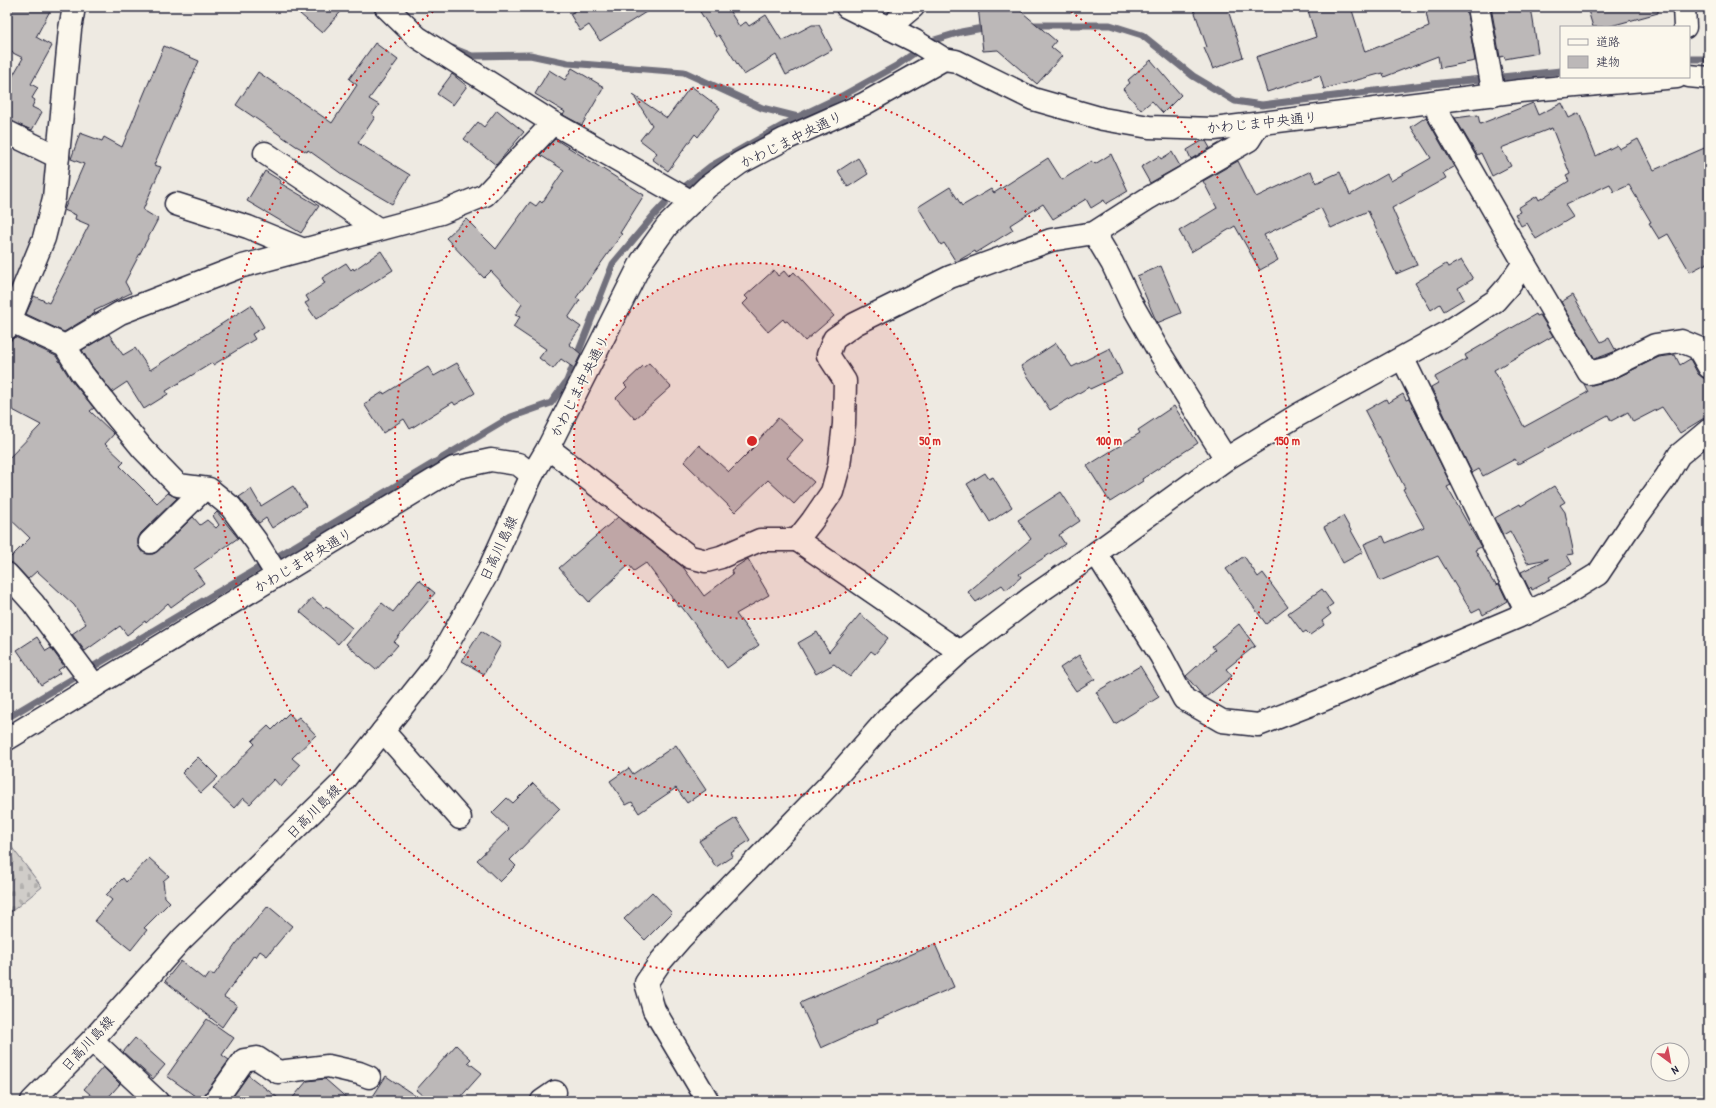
<svg xmlns="http://www.w3.org/2000/svg" width="1716" height="1108" viewBox="0 0 1716 1108" font-family="'Patrick Hand','Klee One',sans-serif">
	<style>
		.built { fill: #dfdbd5 }
		.cemetery { fill: url(#cemetery-stones); stroke: #797882 }
		.lines { fill: none; stroke-linecap: round; stroke-linejoin: round }
		.stream { stroke: #716f7c; stroke-width: 7 }
		.building { fill: #bcb8b8; stroke: #22223b }
		.minor-casing { stroke: #22223b; stroke-width: 25 }
		.major-casing { stroke: #22223b; stroke-width: 25 }
		.minor { stroke: #fbf7ec; stroke-width: 22 }
		.major { stroke: #fbf7ec; stroke-width: 22 }
		.ring { fill: none; stroke: #d62828; stroke-width: 2; stroke-dasharray: 2 4 }
		.labels { text-anchor: middle; dominant-baseline: central; stroke-width: 3.5; stroke-linejoin: round; paint-order: stroke }
		.street-label { font-size: 14px; fill: #22223b; stroke: #fbf7ec }
		.centre { fill: #d62828; stroke: #fbf7ec; stroke-width: 2 }
		.ring-label { font-size: 12px; text-anchor: middle; font-weight: bold; fill: #d62828; stroke: #fbf7ec; stroke-width: 3.5; stroke-linejoin: round; paint-order: stroke }
	</style>
	<defs>
		<pattern id="cemetery-stones" width="16" height="16" patternUnits="userSpaceOnUse"><rect width="16" height="16" fill="#d0cdc9"/><path d="M2 7V4a2 2 0 0 1 4 0v3zM10 15v-3a2 2 0 0 1 4 0v3z" fill="#b2b0ae"/></pattern>
	</defs>
	<rect width="100%" height="100%" fill="#eeeae2"/>
	<filter id="ink" filterUnits="userSpaceOnUse"><feTurbulence type="fractalNoise" baseFrequency=".025" numOctaves="2"/><feDisplacementMap in="SourceGraphic" scale="8" xChannelSelector="R" yChannelSelector="G"/><feConvolveMatrix kernelMatrix="1 2 1 2 8 2 1 2 1" color-interpolation-filters="sRGB"/></filter>
	<g filter="url(#ink)">
		<path class="built" d="M 7,143 L 48,167 L 42,212 L 18,272 L 7,295 Z"/>
		<path class="cemetery" d="M 7,841 L 42,887 L 7,915 Z"/>
		<g class="lines">
			<g class="stream">
				<path d="M 1029,25 L 1110,25 L 1142,35 L 1193,76 L 1235,101 L 1262,105 L 1432,84 L 1561,71"/>
				<path d="M 452,48 L 472,56 L 530,55 L 568,63 L 684,72 L 762,108 L 798,117"/>
				<path d="M 1689,59 L 1709,59"/>
				<path d="M 7,718 L 511,417 L 551,403 L 567,381 L 613,264 L 654,215 L 668,200 L 711,166 L 798,117 L 842,96 L 896,66 L 931,41 L 961,32 L 988,27"/>
			</g>
		</g>
		<g class="building">
			<path d="M 7,7 L 52,7 L 36,37 L 52,46 L 31,84 L 38,88 L 32,98 L 35,100 L 32,107 L 42,112 L 32,130 L 7,120 L 7,86 L 23,58 L 7,50 Z"/>
			<path d="M 292,7 L 345,7 L 322,33 Z"/>
			<path d="M 578,7 L 654,7 L 600,41 L 589,25 L 580,31 L 570,14 L 579,8 Z"/>
			<path d="M 697,7 L 727,7 L 739,26 L 746,22 L 749,26 L 766,15 L 782,41 L 812,25 L 819,25 L 832,50 L 786,75 L 776,55 L 744,75 L 719,35 L 716,37 Z"/>
			<path d="M 978,7 L 1016,7 L 1056,41 L 1051,47 L 1062,56 L 1037,84 L 998,50 L 983,51 Z"/>
			<path d="M 1193,7 L 1227,7 L 1243,57 L 1213,69 L 1204,48 L 1207,47 Z"/>
			<path d="M 1307,7 L 1351,7 L 1365,52 L 1429,27 L 1426,12 L 1454,7 L 1466,7 L 1475,61 L 1440,68 L 1438,56 L 1384,77 L 1383,73 L 1324,89 L 1320,75 L 1267,92 L 1256,57 L 1316,37 Z"/>
			<path d="M 1491,7 L 1531,7 L 1538,53 L 1505,59 L 1504,56 L 1500,57 Z"/>
			<path d="M 1587,7 L 1658,7 L 1658,13 L 1607,27 L 1593,27 Z"/>
			<path d="M 375,43 L 398,60 L 369,99 L 379,105 L 372,115 L 375,117 L 358,143 L 410,175 L 392,204 L 346,177 L 308,150 L 307,152 L 296,146 L 236,105 L 258,72 L 332,123 L 357,85 L 349,79 Z"/>
			<path d="M 164,46 L 199,61 L 154,165 L 161,167 L 143,210 L 158,219 L 125,282 L 131,293 L 94,311 L 95,313 L 64,332 L 26,314 L 34,296 L 49,303 L 89,225 L 75,219 L 76,215 L 64,210 L 84,164 L 71,159 L 80,133 L 102,141 L 104,137 L 122,147 Z"/>
			<path d="M 1151,60 L 1181,95 L 1163,113 L 1152,101 L 1141,110 L 1123,89 L 1130,83 L 1128,80 Z"/>
			<path d="M 572,68 L 604,87 L 582,125 L 563,115 L 565,112 L 535,94 L 549,70 L 565,80 Z"/>
			<path d="M 452,74 L 467,86 L 453,105 L 437,94 Z"/>
			<path d="M 691,86 L 720,108 L 698,137 L 695,134 L 668,171 L 652,159 L 657,153 L 640,140 L 652,125 L 633,95 L 667,118 Z"/>
			<path d="M 1533,103 L 1538,115 L 1562,103 L 1569,118 L 1579,113 L 1596,156 L 1617,145 L 1619,149 L 1638,139 L 1654,170 L 1709,146 L 1709,262 L 1690,272 L 1668,234 L 1659,239 L 1649,223 L 1651,222 L 1629,185 L 1614,192 L 1610,184 L 1565,205 L 1573,217 L 1536,239 L 1527,223 L 1521,226 L 1515,214 L 1520,212 L 1518,208 L 1537,196 L 1539,200 L 1569,181 L 1566,176 L 1570,174 L 1552,128 L 1501,148 L 1511,166 L 1492,176 L 1481,153 L 1477,155 L 1455,118 L 1478,115 L 1480,124 Z"/>
			<path d="M 497,110 L 524,132 L 496,165 L 464,139 L 478,122 L 484,127 Z"/>
			<path d="M 1426,117 L 1454,167 L 1443,173 L 1446,178 L 1392,208 L 1417,265 L 1396,274 L 1368,211 L 1331,228 L 1321,208 L 1264,235 L 1278,260 L 1260,270 L 1235,226 L 1191,252 L 1179,231 L 1217,208 L 1203,181 L 1238,161 L 1256,197 L 1311,171 L 1316,183 L 1340,172 L 1350,195 L 1387,174 L 1391,181 L 1431,158 L 1411,127 Z"/>
			<path d="M 555,139 L 644,195 L 620,233 L 622,234 L 576,298 L 580,300 L 568,318 L 581,327 L 569,344 L 581,354 L 574,368 L 561,359 L 553,369 L 539,358 L 546,349 L 513,327 L 520,317 L 515,315 L 522,304 L 491,271 L 484,278 L 446,238 L 466,219 L 496,249 L 530,202 L 536,206 L 540,201 L 542,203 L 564,170 L 540,155 Z"/>
			<path d="M 1202,141 L 1206,141 L 1210,148 L 1191,159 L 1187,150 Z"/>
			<path d="M 1172,152 L 1180,166 L 1150,183 L 1141,167 L 1159,156 L 1161,159 Z"/>
			<path d="M 1111,154 L 1128,191 L 1106,204 L 1104,200 L 1091,208 L 1086,199 L 1053,219 L 1043,204 L 1010,225 L 1013,230 L 976,253 L 975,251 L 956,262 L 944,243 L 941,245 L 918,207 L 950,187 L 962,206 L 991,189 L 994,193 L 1048,158 L 1062,180 L 1092,161 L 1095,164 Z"/>
			<path d="M 858,158 L 868,174 L 848,187 L 838,171 Z"/>
			<path d="M 265,171 L 281,181 L 280,183 L 319,206 L 301,233 L 247,201 Z"/>
			<path d="M 381,251 L 393,270 L 316,319 L 305,303 L 309,301 L 306,296 L 325,283 L 322,278 L 346,263 L 351,270 L 353,268 L 354,270 Z"/>
			<path d="M 1461,260 L 1473,279 L 1458,288 L 1464,299 L 1444,311 L 1440,304 L 1431,310 L 1415,283 L 1446,264 L 1448,267 Z"/>
			<path d="M 1161,266 L 1181,313 L 1157,323 L 1137,276 Z"/>
			<path d="M 774,270 L 778,276 L 784,271 L 789,277 L 794,272 L 834,316 L 805,341 L 787,321 L 785,322 L 783,319 L 768,332 L 743,304 L 748,299 L 745,296 Z"/>
			<path d="M 1573,295 L 1601,342 L 1609,338 L 1616,351 L 1595,359 L 1561,302 Z"/>
			<path d="M 251,305 L 264,327 L 252,334 L 255,339 L 213,365 L 212,363 L 166,391 L 168,394 L 144,409 L 127,382 L 112,392 L 91,365 L 82,350 L 109,334 L 123,355 L 135,348 L 150,370 Z"/>
			<path d="M 1536,314 L 1537,316 L 1540,315 L 1553,336 L 1494,370 L 1524,427 L 1588,392 L 1584,384 L 1592,385 L 1612,380 L 1659,357 L 1675,355 L 1680,365 L 1690,359 L 1698,374 L 1703,378 L 1709,379 L 1709,415 L 1680,433 L 1662,407 L 1633,422 L 1628,412 L 1611,421 L 1608,415 L 1518,464 L 1515,459 L 1483,476 L 1479,469 L 1472,473 L 1431,387 L 1438,383 L 1435,377 L 1467,359 L 1465,355 Z"/>
			<path d="M 15,337 L 56,356 L 71,380 L 94,408 L 90,411 L 114,434 L 105,444 L 124,462 L 120,466 L 157,503 L 168,493 L 177,498 L 141,533 L 138,539 L 138,545 L 141,551 L 147,554 L 153,554 L 158,551 L 193,517 L 200,525 L 207,520 L 216,528 L 219,525 L 213,516 L 217,512 L 238,538 L 194,569 L 204,583 L 171,607 L 168,603 L 146,623 L 145,621 L 127,635 L 120,626 L 85,651 L 72,634 L 86,624 L 74,605 L 37,571 L 28,579 L 16,566 L 7,561 L 30,538 L 7,516 L 7,460 L 41,425 L 7,407 L 7,347 L 11,340 Z"/>
			<path d="M 1056,343 L 1072,367 L 1110,348 L 1122,374 L 1090,389 L 1089,387 L 1050,410 L 1021,366 Z"/>
			<path d="M 457,363 L 475,393 L 455,405 L 453,402 L 410,429 L 404,419 L 383,433 L 364,404 L 383,392 L 384,394 L 428,367 L 434,376 Z"/>
			<path d="M 649,363 L 671,387 L 635,419 L 616,398 L 627,387 L 624,384 L 643,366 L 644,367 Z"/>
			<path d="M 1403,394 L 1406,400 L 1409,399 L 1451,485 L 1447,487 L 1481,547 L 1475,550 L 1493,582 L 1495,582 L 1496,585 L 1499,584 L 1507,601 L 1483,615 L 1480,609 L 1472,613 L 1438,556 L 1380,581 L 1364,544 L 1383,536 L 1386,543 L 1424,527 L 1403,489 L 1405,488 L 1365,411 L 1386,399 L 1388,403 Z"/>
			<path d="M 1174,406 L 1198,443 L 1142,479 L 1143,481 L 1110,502 L 1087,466 L 1140,433 L 1138,430 Z"/>
			<path d="M 778,418 L 803,440 L 787,458 L 814,482 L 794,504 L 768,480 L 735,512 L 684,462 L 699,445 L 729,472 L 757,444 L 756,443 Z"/>
			<path d="M 985,473 L 989,479 L 993,477 L 1012,507 L 990,522 L 967,484 Z"/>
			<path d="M 293,486 L 306,506 L 272,528 L 266,518 L 259,523 L 239,497 L 251,489 L 261,506 Z"/>
			<path d="M 1554,486 L 1565,502 L 1560,505 L 1565,512 L 1574,554 L 1567,555 L 1572,564 L 1549,577 L 1551,580 L 1532,590 L 1531,587 L 1529,589 L 1521,572 L 1548,559 L 1527,563 L 1510,531 L 1503,535 L 1495,518 L 1520,504 L 1521,506 Z"/>
			<path d="M 1061,492 L 1080,521 L 1059,535 L 1065,544 L 1019,574 L 1021,577 L 1006,590 L 1002,585 L 976,602 L 968,592 L 1031,539 L 1018,520 Z"/>
			<path d="M 1343,516 L 1363,552 L 1343,563 L 1324,527 Z"/>
			<path d="M 618,517 L 630,528 L 631,527 L 683,567 L 704,596 L 733,574 L 731,570 L 748,559 L 769,595 L 736,614 L 759,645 L 727,668 L 681,606 L 679,607 L 646,563 L 634,571 L 629,565 L 589,602 L 559,568 Z"/>
			<path d="M 1244,556 L 1258,577 L 1263,573 L 1288,607 L 1266,624 L 1226,569 Z"/>
			<path d="M 419,580 L 435,593 L 394,642 L 398,645 L 376,670 L 346,644 L 382,603 L 393,612 Z"/>
			<path d="M 1322,589 L 1333,604 L 1327,608 L 1331,614 L 1322,621 L 1324,625 L 1310,635 L 1306,631 L 1303,633 L 1288,613 Z"/>
			<path d="M 312,598 L 324,608 L 326,606 L 352,628 L 338,644 L 300,612 Z"/>
			<path d="M 860,614 L 888,638 L 875,654 L 871,651 L 850,677 L 834,664 L 816,674 L 798,643 L 817,632 L 829,652 Z"/>
			<path d="M 1239,624 L 1255,646 L 1226,669 L 1232,676 L 1206,697 L 1202,695 L 1186,676 L 1215,650 L 1212,646 Z"/>
			<path d="M 481,631 L 501,644 L 484,674 L 462,661 Z"/>
			<path d="M 37,637 L 46,651 L 51,648 L 64,666 L 58,670 L 60,673 L 41,685 L 17,650 Z"/>
			<path d="M 1079,655 L 1095,679 L 1076,691 L 1060,668 Z"/>
			<path d="M 1140,666 L 1159,697 L 1115,724 L 1096,692 Z"/>
			<path d="M 289,713 L 295,720 L 299,717 L 316,735 L 292,758 L 300,765 L 281,787 L 274,779 L 250,804 L 243,798 L 234,808 L 213,788 L 255,744 L 252,741 L 268,726 L 272,730 Z"/>
			<path d="M 676,745 L 706,790 L 687,803 L 676,788 L 639,813 L 632,802 L 626,805 L 610,781 L 629,768 L 633,774 Z"/>
			<path d="M 198,757 L 218,777 L 201,793 L 182,773 Z"/>
			<path d="M 533,783 L 560,809 L 510,860 L 516,866 L 500,882 L 477,860 L 509,829 L 492,813 L 507,798 L 513,803 Z"/>
			<path d="M 736,818 L 750,840 L 731,853 L 733,856 L 716,867 L 699,841 Z"/>
			<path d="M 149,858 L 169,876 L 163,881 L 165,897 L 170,902 L 144,928 L 147,930 L 131,950 L 95,921 L 112,900 L 106,895 L 123,878 L 126,882 Z"/>
			<path d="M 652,892 L 672,913 L 645,940 L 624,919 Z"/>
			<path d="M 268,906 L 292,926 L 267,956 L 260,951 L 256,957 L 254,955 L 224,997 L 237,1005 L 222,1027 L 165,981 L 181,961 L 205,980 L 210,973 L 214,975 L 236,944 Z"/>
			<path d="M 935,944 L 954,987 L 877,1020 L 878,1022 L 821,1048 L 800,1003 Z"/>
			<path d="M 207,1019 L 234,1038 L 222,1055 L 229,1060 L 205,1094 L 202,1101 L 167,1076 Z"/>
			<path d="M 135,1038 L 165,1065 L 153,1079 L 123,1052 Z"/>
			<path d="M 456,1045 L 471,1059 L 468,1062 L 482,1073 L 457,1101 L 429,1101 L 416,1090 Z"/>
			<path d="M 103,1067 L 120,1084 L 105,1101 L 98,1101 L 84,1089 Z"/>
			<path d="M 248,1075 L 282,1101 L 230,1101 Z"/>
			<path d="M 386,1076 L 423,1101 L 370,1101 Z"/>
			<path d="M 325,1079 L 350,1101 L 290,1101 L 307,1081 Z"/>
		</g>
		<g class="lines">
			<g class="minor-casing">
				<g id="minor">
					<path d="M 386,7 L 417,37 L 553,123 L 692,202"/>
					<path d="M 847,7 L 915,41 L 944,59"/>
					<path d="M 1478,7 L 1494,95"/>
					<path d="M 888,28 L 913,7"/>
					<path d="M 1689,76 L 1709,78"/>
					<path d="M 7,132 L 58,157"/>
					<path d="M 265,153 L 378,229"/>
					<path d="M 176,204 L 248,227 L 304,250"/>
					<path d="M 1094,233 L 1112,263 L 1130,301 L 1158,350 L 1226,459"/>
					<path d="M 1524,263 L 1589,373 L 1609,368 L 1655,345 L 1681,341 L 1698,348 L 1709,367"/>
					<path d="M 11,321 L 65,346 L 81,372 L 110,409 L 143,449 L 178,485 L 209,489 L 231,507 L 256,541 L 277,575"/>
					<path d="M 7,328 L 44,238 L 54,198 L 70,29 L 74,7"/>
					<path d="M 65,346 L 120,313 L 239,267 L 441,213 L 485,195 L 553,123"/>
					<path d="M 1403,359 L 1527,613"/>
					<path d="M 548,448 L 690,557 L 706,561 L 721,557 L 760,540 L 797,540 L 812,521 L 832,492 L 839,466 L 844,424 L 845,381 L 828,355 L 834,339 L 855,324 L 950,277 L 1051,240 L 1094,233 L 1147,199 L 1249,140 L 1259,124"/>
					<path d="M 797,540 L 960,652"/>
					<path d="M 150,542 L 204,489"/>
					<path d="M 1096,553 L 1161,656 L 1184,699 L 1222,721 L 1258,725 L 1325,699 L 1527,613 L 1562,596 L 1598,574 L 1628,529 L 1666,477 L 1679,455 L 1709,430"/>
					<path d="M 7,574 L 33,603 L 95,686"/>
					<path d="M 383,731 L 460,818"/>
					<path d="M 7,739 L 454,468 L 491,460 L 518,464 L 532,475"/>
					<path d="M 92,1040 L 157,1101"/>
					<path d="M 215,1101 L 244,1060 L 257,1058 L 278,1072 L 328,1066 L 359,1073 L 369,1077"/>
					<path d="M 542,1101 L 555,1092"/>
					<path d="M 708,1101 L 654,1010 L 646,983 L 661,961 L 681,938 L 830,784 L 888,718 L 960,652 L 1032,597 L 1096,553 L 1226,459 L 1298,415 L 1445,334 L 1495,301 L 1509,285 L 1524,263 L 1438,113 L 1437,102"/>
				</g>
			</g>
			<g class="major-casing">
				<g id="major">
					<path d="M 1684,7 L 1685,27"/>
					<path d="M 32,1101 L 92,1040 L 182,939 L 340,785 L 437,663 L 487,574 L 532,475 L 548,448 L 642,261 L 667,226 L 707,187 L 740,163 L 785,139 L 864,104 L 944,59 L 956,61 L 1033,99 L 1103,119 L 1149,127 L 1214,129 L 1520,91 L 1677,77"/>
				</g>
			</g>
			<use href="#minor" class="minor"/>
			<use href="#major" class="major"/>
		</g>
	</g>
	<circle cx="752" cy="441" r="178" fill="#d62828" fill-opacity=".12"/>
	<g class="ring">
		<circle cx="752" cy="441" r="178"/>
		<circle cx="752" cy="441" r="357"/>
		<path d="M1066 8A535 535 0 1 1 438 8"/>
	</g>
	<g class="labels">
		<g class="street-label">
			<text transform="translate(1262 122) rotate(-6)">かわじま中央通り</text>
			<text transform="translate(791 139) rotate(-26)">かわじま中央通り</text>
			<text transform="translate(579 386) rotate(-63)">かわじま中央通り</text>
			<text transform="translate(498 548) rotate(-65)">日高川島線</text>
			<text transform="translate(303 560) rotate(-31)">かわじま中央通り</text>
			<text transform="translate(313 811) rotate(-45)">日高川島線</text>
			<text transform="translate(87 1043) rotate(-47)">日高川島線</text>
		</g>
	</g>
	<circle cx="752" cy="441" r="6" class="centre"/>
	<g class="ring-label">
		<text x="930" y="445">50 m</text>
		<text x="1109" y="445">100 m</text>
		<text x="1287" y="445">150 m</text>
	</g>
	<rect width="1716" height="1108" fill="none" stroke="#fbf7ec" stroke-width="24"/>
	<rect x="12" y="12" width="1692" height="1084" fill="none" stroke="#22223b" stroke-width="1.5" filter="url(#ink)"/>
	<rect x="1560" y="26" width="130" height="52" fill="#fbf7ec" stroke="#a4a2a5"/>
	<rect x="1568" y="39" width="20" height="6" fill="#fbf7ec" stroke="#a4a2a5"/>
	<text x="1596" y="46" font-size="12" fill="#22223b">道路</text>
	<rect x="1568" y="56" width="20" height="12" fill="#bcb8b8" stroke="#a4a2a5"/>
	<text x="1596" y="66" font-size="12" fill="#22223b">建物</text>
	<g transform="translate(1670 1062) rotate(148)"><circle r="19" fill="#fbf7ec" stroke="#a4a2a5"/>
	<path d="M0-3L7 15L0 10L-7 15Z" fill="#d1495b"/>
	<text y="-6" font-size="11" font-weight="bold" text-anchor="middle" fill="#22223b">N</text>
	</g>
</svg>
